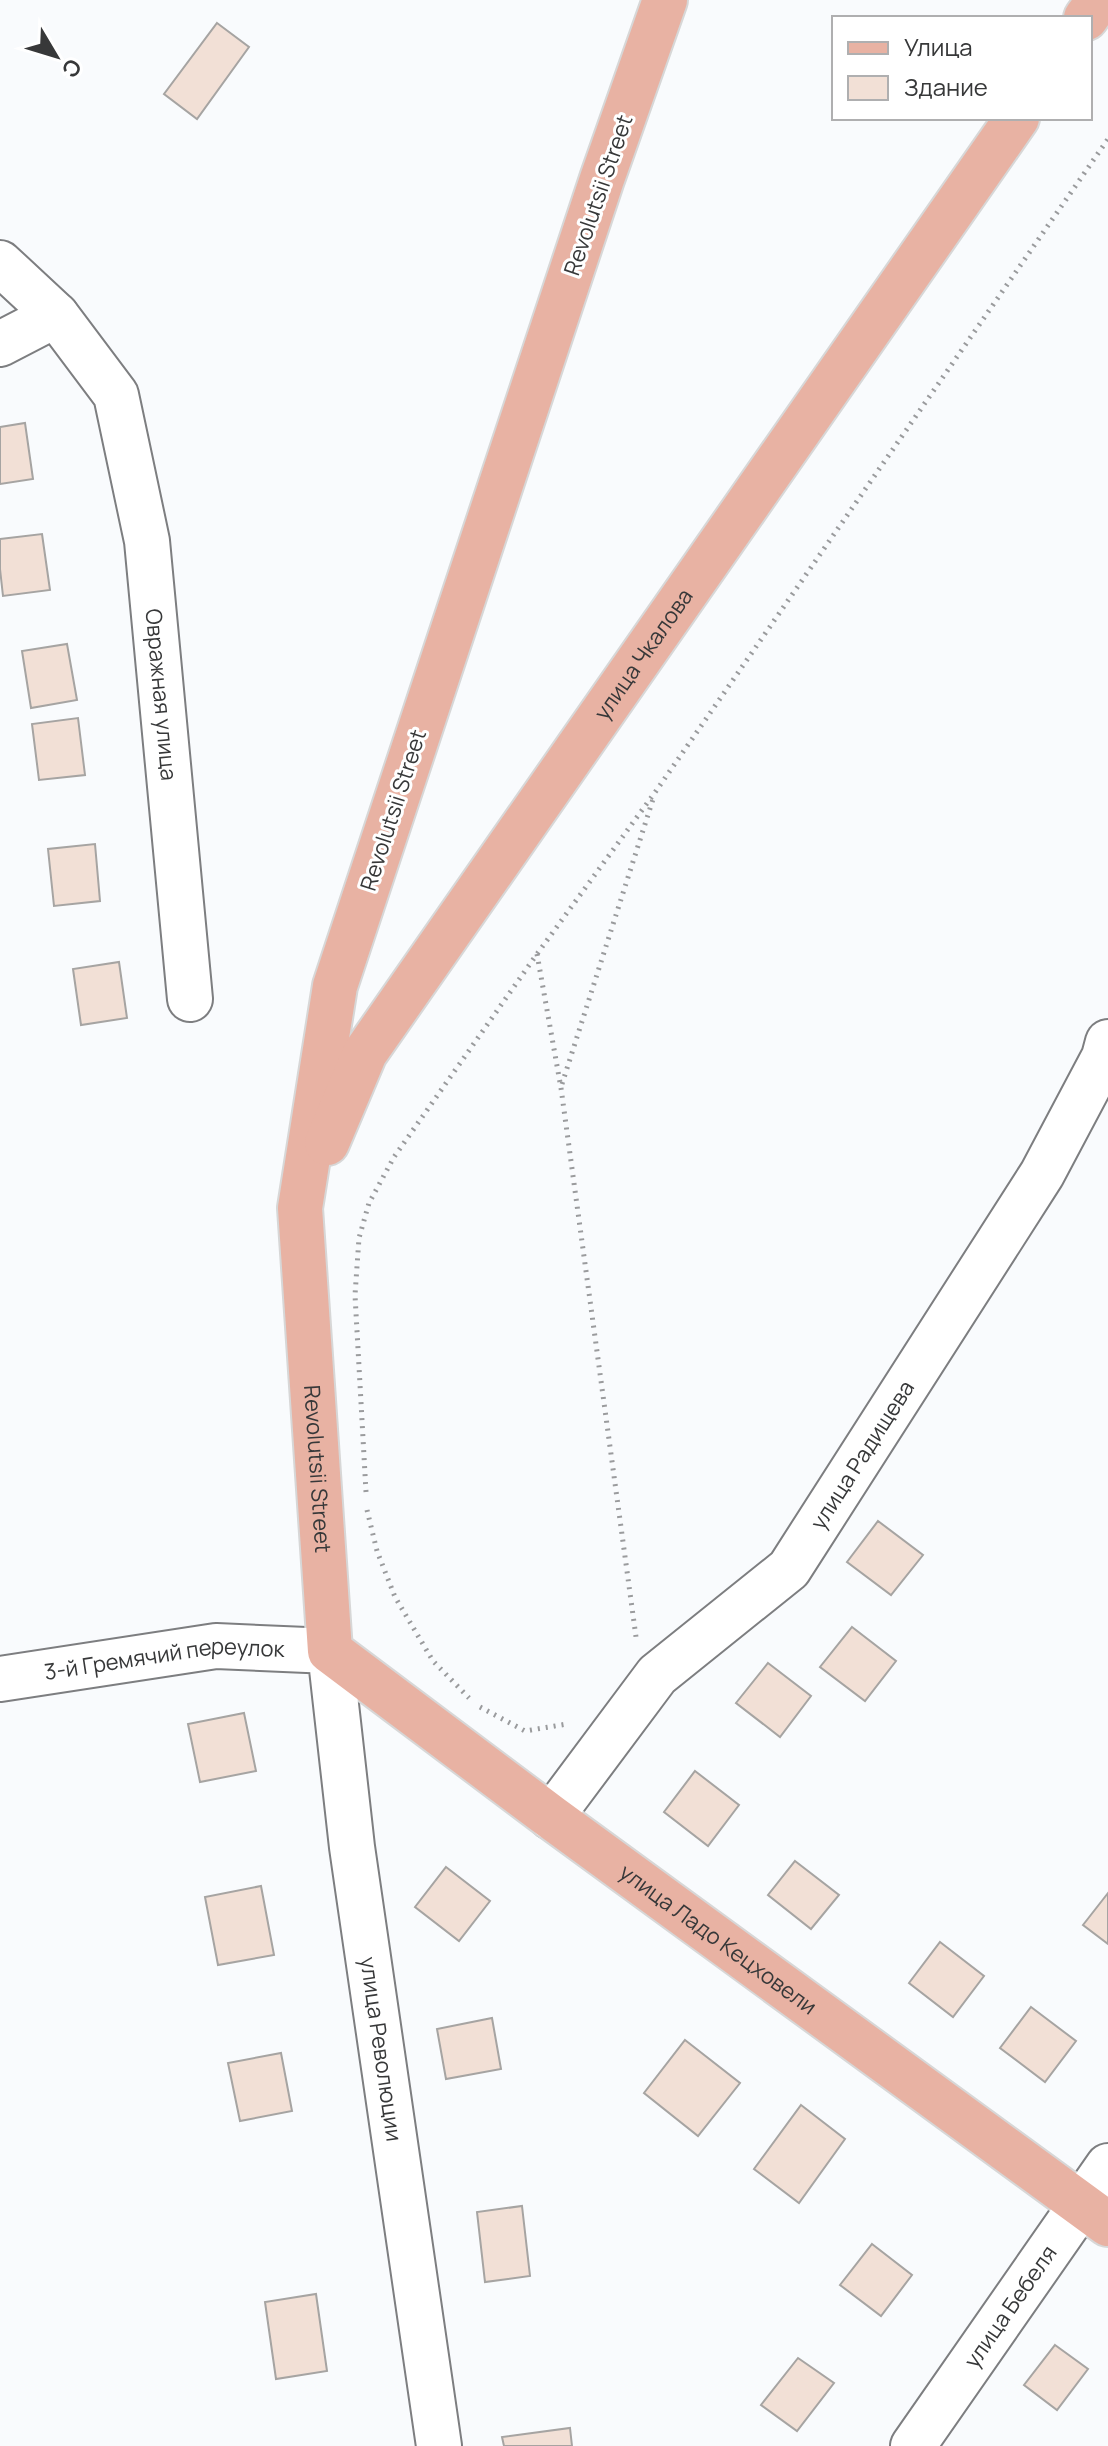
<svg xmlns="http://www.w3.org/2000/svg" width="1108" height="2446" viewBox="0 0 1108 2446" font-family="Manrope,sans-serif">
	<style>
		.building { fill: #f2e0d6; stroke: #a6a4a2; stroke-width: 2 }
		.lines { fill: none; stroke-linecap: round; stroke-linejoin: round }
		.minor-casing { stroke: #7d7e80; stroke-width: 48 }
		.major-casing { stroke: #d7d7d7; stroke-width: 48 }
		.path { stroke: #9a9b9d; stroke-width: 5; stroke-dasharray: 2 6; stroke-linecap: butt }
		.minor { stroke: #fff; stroke-width: 44 }
		.major { stroke: #e8b2a3; stroke-width: 44 }
		.labels { text-anchor: middle; dominant-baseline: central; stroke-width: 6; stroke-linejoin: round; paint-order: stroke }
		.street-label { font-size: 22px; fill: #373839; stroke: #fff }
	</style>
	<rect width="100%" height="100%" fill="#f9fbfd"/>
	<g class="building">
		<path d="M 217,23 L 249,47 L 197,119 L 164,94 Z"/>
		<path d="M 25,423 L 33,479 L 0,484 L 0,427 Z"/>
		<path d="M 42,534 L 50,590 L 3,596 L 0,569 L 0,539 Z"/>
		<path d="M 67,644 L 77,700 L 31,708 L 22,651 Z"/>
		<path d="M 78,718 L 85,775 L 39,780 L 32,724 Z"/>
		<path d="M 95,844 L 100,901 L 54,906 L 48,849 Z"/>
		<path d="M 119,962 L 127,1018 L 81,1025 L 73,969 Z"/>
		<path d="M 878,1521 L 923,1555 L 891,1595 L 847,1562 Z"/>
		<path d="M 852,1627 L 896,1661 L 865,1701 L 820,1667 Z"/>
		<path d="M 768,1663 L 811,1696 L 780,1737 L 736,1703 Z"/>
		<path d="M 244,1713 L 256,1771 L 200,1782 L 188,1724 Z"/>
		<path d="M 695,1771 L 739,1805 L 708,1846 L 664,1812 Z"/>
		<path d="M 795,1861 L 839,1895 L 811,1929 L 768,1895 Z"/>
		<path d="M 446,1867 L 490,1901 L 459,1941 L 415,1907 Z"/>
		<path d="M 261,1886 L 274,1955 L 218,1965 L 205,1897 Z"/>
		<path d="M 1108,1893 L 1108,1944 L 1083,1925 Z"/>
		<path d="M 940,1942 L 984,1976 L 953,2017 L 909,1983 Z"/>
		<path d="M 1031,2007 L 1076,2041 L 1045,2082 L 1000,2048 Z"/>
		<path d="M 492,2018 L 501,2069 L 446,2079 L 437,2029 Z"/>
		<path d="M 685,2040 L 740,2083 L 698,2136 L 644,2093 Z"/>
		<path d="M 281,2053 L 292,2111 L 240,2121 L 228,2063 Z"/>
		<path d="M 801,2105 L 845,2139 L 799,2203 L 754,2169 Z"/>
		<path d="M 522,2206 L 530,2276 L 485,2282 L 477,2212 Z"/>
		<path d="M 872,2244 L 912,2275 L 881,2316 L 840,2285 Z"/>
		<path d="M 316,2294 L 327,2371 L 276,2379 L 265,2302 Z"/>
		<path d="M 1055,2345 L 1088,2369 L 1057,2410 L 1024,2385 Z"/>
		<path d="M 798,2358 L 834,2383 L 797,2431 L 761,2405 Z"/>
		<path d="M 570,2428 L 572,2446 L 504,2446 L 502,2437 Z"/>
	</g>
	<g class="lines">
		<g class="minor-casing">
			<g id="minor">
				<path id="s1" d="M 0,263 L 56,315 L 116,395 L 147,541 L 190,999"/>
				<path d="M 0,344 L 56,315"/>
				<path id="s2" d="M 0,1679 L 216,1646 L 330,1651 L 352,1847 L 439,2446"/>
				<path id="s3" d="M 551,1817 L 657,1675 L 789,1569 L 1042,1174 L 1104,1057 L 1108,1042"/>
				<path id="s4" d="M 913,2446 L 1108,2166"/>
			</g>
		</g>
		<g class="major-casing">
			<g id="major">
				<path id="s5" d="M 665,0 L 602,179 L 335,986 L 300,1208 L 330,1651 L 551,1817 L 1108,2224"/>
				<path d="M 1086,18 L 1099,0"/>
				<path id="s6" d="M 327,1143 L 365,1053 L 1017,118"/>
			</g>
		</g>
		<g class="path">
			<path d="M 537,954 L 561,1088 L 636,1637"/>
			<path d="M 562,1084 L 654,796"/>
			<path d="M 366,1492 L 355,1295 L 359,1238 L 369,1203 L 394,1157 L 537,954 L 656,791 L 1108,139"/>
			<path d="M 367,1510 L 377,1551 L 395,1597 L 433,1661 L 469,1698"/>
			<path d="M 480,1707 L 525,1731 L 567,1724"/>
		</g>
		<use href="#minor" class="minor"/>
		<use href="#major" class="major"/>
	</g>
	<g class="labels">
		<g class="street-label">
			<text transform="translate(598 195) rotate(-71)">Revolutsii Street</text>
			<text stroke="none"><textPath href="#s6" startOffset="584">улица Чкалова</textPath></text>
			<text stroke="none"><textPath href="#s1" startOffset="480">Овражная улица</textPath></text>
			<text transform="translate(393 810) rotate(-72)">Revolutsii Street</text>
			<text stroke="none"><textPath href="#s3" startOffset="482">улица Радищева</textPath></text>
			<text stroke="none"><textPath href="#s5" startOffset="1526">Revolutsii Street</textPath></text>
			<text stroke="none"><textPath href="#s2" startOffset="166">3-й Гремячий переулок</textPath></text>
			<text stroke="none"><textPath href="#s5" startOffset="2192">улица Ладо Кецховели</textPath></text>
			<text stroke="none"><textPath href="#s2" startOffset="734">улица Революции</textPath></text>
			<text stroke="none"><textPath href="#s4" startOffset="170">улица Бебеля</textPath></text>
		</g>
	</g>
	<rect x="832" y="16" width="260" height="104" fill="#ffffff" stroke="#afafb0" stroke-width="2"/>
	<rect x="848" y="42" width="40" height="12" fill="#e8b2a3" stroke="#afafb0" stroke-width="2"/>
	<text x="904" y="56" font-size="24" fill="#373839">Улица</text>
	<rect x="848" y="76" width="40" height="24" fill="#f2e0d6" stroke="#afafb0" stroke-width="2"/>
	<text x="904" y="96" font-size="24" fill="#373839">Здание</text>
	<g transform="translate(56 56) rotate(128)" stroke="#ffffff" stroke-width="6" paint-order="stroke">
	<path d="M0-6L14 30L0 20L-14 30Z" fill="#373839"/>
	<text y="-12" font-size="22" font-weight="bold" text-anchor="middle" fill="#373839">С</text>
	</g>
</svg>
